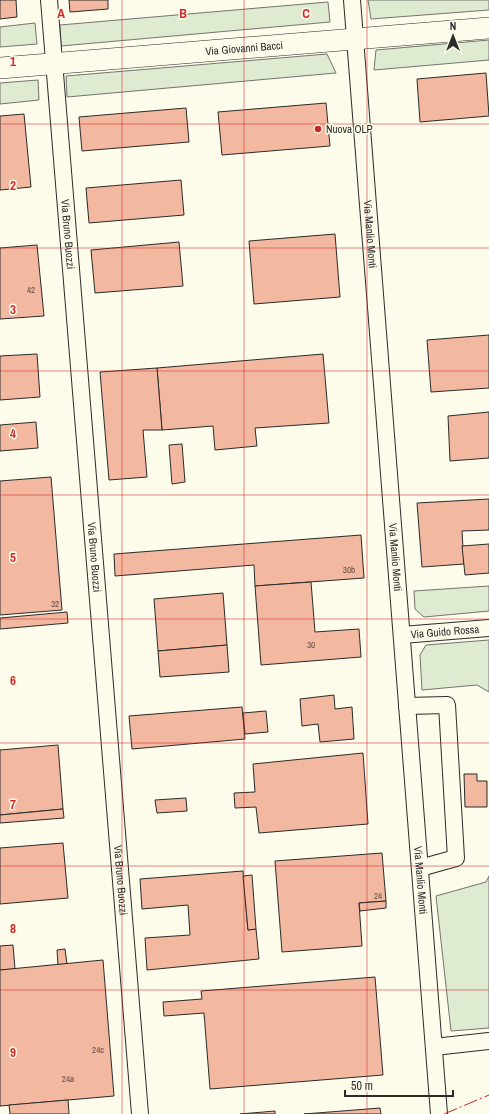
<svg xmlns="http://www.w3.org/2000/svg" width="489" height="1114" viewBox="0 0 489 1114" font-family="'Archivo Narrow',sans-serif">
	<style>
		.green { fill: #deebd1; stroke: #74746e }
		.building { fill: #f2b8a0; stroke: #2b2b2b }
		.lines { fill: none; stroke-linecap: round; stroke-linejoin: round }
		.minor-casing { stroke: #2b2b2b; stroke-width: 18 }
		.major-casing { stroke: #2b2b2b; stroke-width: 22 }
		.minor { stroke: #fdfbea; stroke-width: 16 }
		.major { stroke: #fdfbea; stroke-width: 21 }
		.power { stroke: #c62828; stroke-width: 1; stroke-dasharray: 14 3 2 3; stroke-linecap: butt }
		.grid { fill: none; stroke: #d62828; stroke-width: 1; stroke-opacity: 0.55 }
		.poi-dot { fill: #c62828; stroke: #fdfbea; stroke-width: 1.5 }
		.labels { text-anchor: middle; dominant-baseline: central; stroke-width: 3; stroke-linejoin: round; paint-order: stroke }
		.number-label { font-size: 9px; fill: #5d4e48 }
		.street-label { font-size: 11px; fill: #2b2b2b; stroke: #fdfbea }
		.poi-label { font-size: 11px; fill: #2b2b2b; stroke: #fdfbea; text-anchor: start }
		.grid-label { font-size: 13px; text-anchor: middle; font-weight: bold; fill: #d62828; stroke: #fdfbea; stroke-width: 3; stroke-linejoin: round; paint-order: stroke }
	</style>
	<rect width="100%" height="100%" fill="#fdfbea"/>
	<g class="green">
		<path d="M 368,0 L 489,0 L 489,10 L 371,19 Z"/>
		<path d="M 328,2 L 330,22 L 61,46 L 60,25 Z"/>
		<path d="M 35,23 L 37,44 L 0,47 L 0,27 Z"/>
		<path d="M 489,40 L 489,60 L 374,70 L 376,50 Z"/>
		<path d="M 327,54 L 336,73 L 67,97 L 66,76 Z"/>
		<path d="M 38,80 L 39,100 L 0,104 L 0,83 Z"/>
		<path d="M 489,586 L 489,611 L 424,617 L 415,609 L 414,591 Z"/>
		<path d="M 489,640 L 489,692 L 477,685 L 422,690 L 420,655 L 426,645 Z"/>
		<path d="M 489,876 L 489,1028 L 451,1031 L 436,896 L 486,882 Z"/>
	</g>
	<g class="building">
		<path d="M 0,0 L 16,0 L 17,17 L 0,19 Z"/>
		<path d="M 69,0 L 108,0 L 108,9 L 70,12 Z"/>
		<path d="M 486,73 L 489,116 L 420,122 L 417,79 Z"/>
		<path d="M 326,103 L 330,146 L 222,155 L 218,112 Z"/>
		<path d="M 186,108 L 189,142 L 82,151 L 79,117 Z"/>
		<path d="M 24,114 L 31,187 L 0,190 L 0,116 Z"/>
		<path d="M 181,180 L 184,215 L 89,223 L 86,188 Z"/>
		<path d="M 335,234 L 340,297 L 254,304 L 249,241 Z"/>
		<path d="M 179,242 L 183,286 L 95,293 L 91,250 Z"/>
		<path d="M 37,245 L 44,316 L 0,319 L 0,248 Z"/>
		<path d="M 489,335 L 489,388 L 431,392 L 427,340 Z"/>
		<path d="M 37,354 L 40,397 L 0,400 L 0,356 Z"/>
		<path d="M 323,354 L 329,423 L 255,428 L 257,446 L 215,450 L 213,426 L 162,430 L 157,368 Z"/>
		<path d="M 157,368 L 162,430 L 143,430 L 147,477 L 109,480 L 100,372 Z"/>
		<path d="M 489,412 L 489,458 L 450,461 L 448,416 Z"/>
		<path d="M 36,422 L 38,448 L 0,451 L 0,425 Z"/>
		<path d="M 182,444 L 185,482 L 172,484 L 169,445 Z"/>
		<path d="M 51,477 L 62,610 L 0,615 L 0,481 Z"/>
		<path d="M 489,499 L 489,530 L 462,531 L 464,564 L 422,567 L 417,503 Z"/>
		<path d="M 361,535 L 364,578 L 255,586 L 254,565 L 115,576 L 114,554 Z"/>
		<path d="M 489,544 L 489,573 L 465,575 L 462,546 Z"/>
		<path d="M 311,582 L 315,632 L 359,629 L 361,657 L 261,665 L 255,586 Z"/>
		<path d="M 223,593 L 227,645 L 158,651 L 154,599 Z"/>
		<path d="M 67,612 L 68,623 L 0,629 L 0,618 Z"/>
		<path d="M 227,645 L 229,672 L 160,677 L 158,651 Z"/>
		<path d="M 334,695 L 335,709 L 352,707 L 354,739 L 320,742 L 318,724 L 302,726 L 300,699 Z"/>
		<path d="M 242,707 L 245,739 L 132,749 L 129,716 Z"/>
		<path d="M 266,711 L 268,732 L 245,734 L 243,713 Z"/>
		<path d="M 58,745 L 63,809 L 0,815 L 0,750 Z"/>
		<path d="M 363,753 L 368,824 L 259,833 L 256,807 L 235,808 L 234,793 L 255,792 L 253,764 Z"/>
		<path d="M 464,774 L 477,774 L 477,781 L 487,781 L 487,807 L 465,807 Z"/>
		<path d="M 186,798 L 187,811 L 157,813 L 155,800 Z"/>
		<path d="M 63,809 L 64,818 L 0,823 L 0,815 Z"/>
		<path d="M 63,843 L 68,898 L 0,904 L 0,848 Z"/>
		<path d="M 382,853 L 386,901 L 359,903 L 362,946 L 282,952 L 275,861 Z"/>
		<path d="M 243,871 L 248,930 L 256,929 L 259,959 L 147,970 L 145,938 L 190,935 L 188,905 L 142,909 L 140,879 Z"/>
		<path d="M 252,875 L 256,929 L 248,930 L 243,876 Z"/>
		<path d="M 386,901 L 386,908 L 360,911 L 359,903 Z"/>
		<path d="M 13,945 L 15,969 L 0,970 L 0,946 Z"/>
		<path d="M 65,949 L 67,964 L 58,965 L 57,950 Z"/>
		<path d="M 103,960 L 114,1096 L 0,1106 L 0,970 Z"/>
		<path d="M 375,977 L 383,1075 L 210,1089 L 204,1013 L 164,1016 L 163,1002 L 202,999 L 201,991 Z"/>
		<path d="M 68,1100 L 69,1114 L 10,1114 L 9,1105 Z"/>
		<path d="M 380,1108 L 381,1114 L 304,1114 Z"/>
		<path d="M 275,1111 L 275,1114 L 240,1114 Z"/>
	</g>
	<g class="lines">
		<g class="minor-casing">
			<g id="minor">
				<path id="s1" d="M 49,0 L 140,1114"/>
				<path id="s2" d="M 352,0 L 439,1114"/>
				<path id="s3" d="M 402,635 L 489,628"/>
				<path d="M 407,706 L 447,705 L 456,858 L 420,868"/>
				<path d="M 434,1047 L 489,1041"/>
			</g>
		</g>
		<g class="major-casing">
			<g id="major">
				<path id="s4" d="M 0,68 L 489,28"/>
			</g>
		</g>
		<use href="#minor" class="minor"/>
		<use href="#major" class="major"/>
		<path class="power" d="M 444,1114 L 489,1095"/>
	</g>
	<path class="grid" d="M 122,0 L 122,1114M 244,0 L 244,1114M 367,0 L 367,1114M 0,124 L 489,124M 0,248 L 489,248M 0,371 L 489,371M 0,495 L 489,495M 0,619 L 489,619M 0,743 L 489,743M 0,866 L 489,866M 0,990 L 489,990"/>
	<circle class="poi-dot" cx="318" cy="129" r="4"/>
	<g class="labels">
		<g class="number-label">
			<text x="31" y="290">42</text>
			<text x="349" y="570">30b</text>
			<text x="55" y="604">32</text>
			<text x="311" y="645">30</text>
			<text x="378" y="896">24</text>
			<text x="98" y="1050">24c</text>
			<text x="68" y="1079">24a</text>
		</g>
		<g class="street-label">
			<text stroke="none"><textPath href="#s4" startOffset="245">Via Giovanni Bacci</textPath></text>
			<text stroke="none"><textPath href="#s1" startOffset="235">Via Bruno Buozzi</textPath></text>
			<text stroke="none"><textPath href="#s2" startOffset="235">Via Manlio Monti</textPath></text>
			<text stroke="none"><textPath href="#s1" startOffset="559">Via Bruno Buozzi</textPath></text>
			<text stroke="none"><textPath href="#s2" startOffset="559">Via Manlio Monti</textPath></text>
			<text stroke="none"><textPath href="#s3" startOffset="43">Via Guido Rossa</textPath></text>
			<text stroke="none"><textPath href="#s1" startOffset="883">Via Bruno Buozzi</textPath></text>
			<text stroke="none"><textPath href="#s2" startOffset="883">Via Manlio Monti</textPath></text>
		</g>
		<g class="poi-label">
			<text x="326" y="129">Nuova OLP</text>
		</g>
	</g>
	<g class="grid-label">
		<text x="61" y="18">A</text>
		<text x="183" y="18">B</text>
		<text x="306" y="18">C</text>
		<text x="13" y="66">1</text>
		<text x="13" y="190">2</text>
		<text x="13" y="314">3</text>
		<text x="13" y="438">4</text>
		<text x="13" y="562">5</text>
		<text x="13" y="685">6</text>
		<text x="13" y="809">7</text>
		<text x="13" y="933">8</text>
		<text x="13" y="1057">9</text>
	</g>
	<g transform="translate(453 36)" stroke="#fdfbea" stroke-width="3" paint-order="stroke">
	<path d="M0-3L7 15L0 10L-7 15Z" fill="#2b2b2b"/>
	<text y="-6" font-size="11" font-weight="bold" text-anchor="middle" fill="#2b2b2b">N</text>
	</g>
	<path d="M345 1090v6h108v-6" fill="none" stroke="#2b2b2b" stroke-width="2"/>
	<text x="351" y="1090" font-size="12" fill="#2b2b2b" stroke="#fdfbea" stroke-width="3" paint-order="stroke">50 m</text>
</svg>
